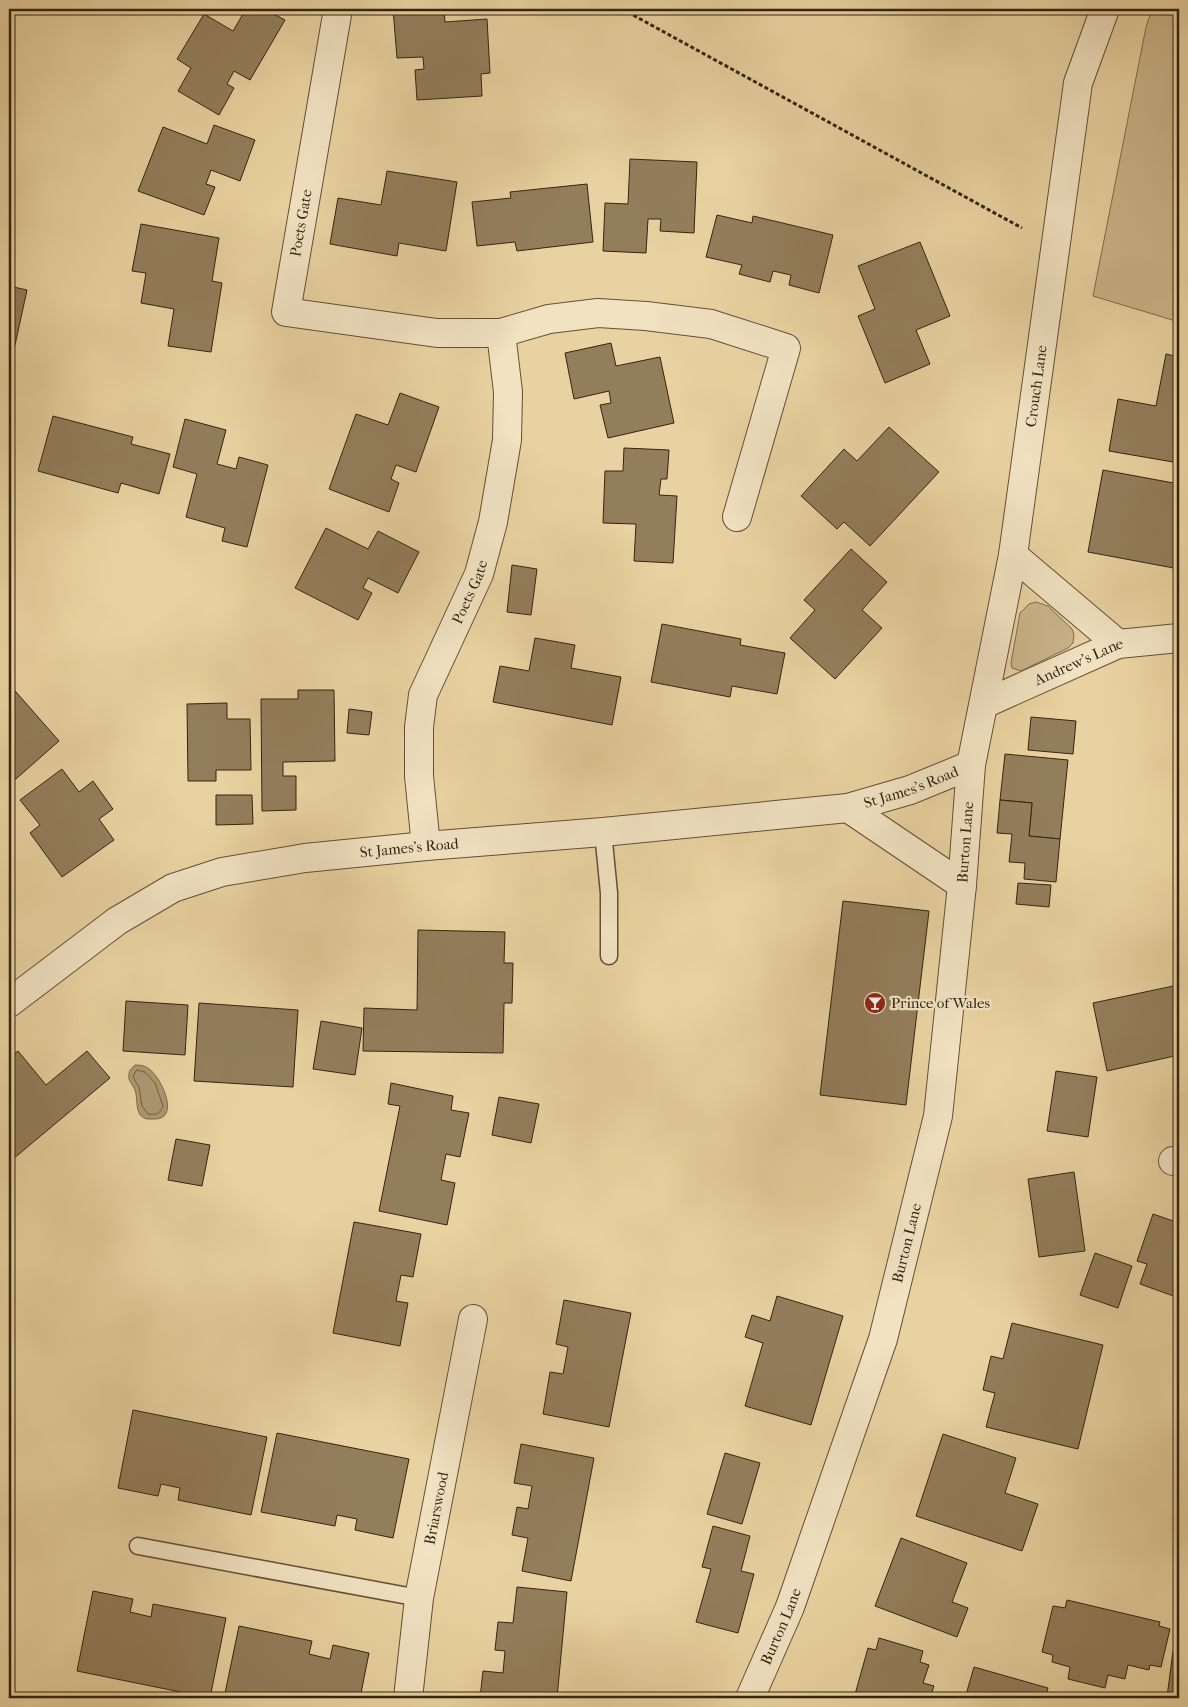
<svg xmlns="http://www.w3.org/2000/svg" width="1188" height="1707" viewBox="0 0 1188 1707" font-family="'IM FELL French Canon',serif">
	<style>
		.green { fill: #cab489; stroke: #806c4e }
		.water { fill: #ac9770; stroke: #7c694a }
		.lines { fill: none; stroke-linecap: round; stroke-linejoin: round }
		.shore { stroke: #705e41; stroke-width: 1 }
		.building { fill: #937e5c; stroke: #352412 }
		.service-casing { stroke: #625036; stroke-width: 19 }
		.minor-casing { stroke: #625036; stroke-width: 30 }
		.tertiary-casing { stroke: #625036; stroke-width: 30 }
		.path { stroke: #352412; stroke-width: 3; stroke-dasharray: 4 2.5; stroke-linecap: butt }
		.service { stroke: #f1e2c2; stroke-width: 16 }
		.minor { stroke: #f1e2c2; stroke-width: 28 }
		.tertiary { stroke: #f1e2c2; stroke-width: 28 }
		.labels { text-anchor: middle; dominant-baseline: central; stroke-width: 4.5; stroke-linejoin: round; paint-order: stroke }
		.street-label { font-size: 15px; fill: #352412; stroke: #f1e2c2 }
		.poi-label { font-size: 15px; fill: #352412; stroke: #f1e2c2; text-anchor: start }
	</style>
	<rect width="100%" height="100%" fill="#e9d2a1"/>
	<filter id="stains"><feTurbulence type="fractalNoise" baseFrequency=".004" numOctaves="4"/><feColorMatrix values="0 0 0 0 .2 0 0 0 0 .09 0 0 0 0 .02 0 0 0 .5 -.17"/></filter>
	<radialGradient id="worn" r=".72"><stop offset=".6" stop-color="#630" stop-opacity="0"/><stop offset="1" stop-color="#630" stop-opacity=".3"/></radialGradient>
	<g class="green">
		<path d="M 1152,9 L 1179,9 L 1179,322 L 1093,296 L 1146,27 Z"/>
		<path d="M 1036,602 L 1048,606 L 1072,629 L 1074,635 L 1073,643 L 1068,648 L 1021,671 L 1012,668 L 1011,663 L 1020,613 L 1029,604 Z"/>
	</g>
	<path class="water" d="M 135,1065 C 139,1065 142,1065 146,1067 C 158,1072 175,1106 164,1116 C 161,1119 156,1119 153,1119 C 131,1121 140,1098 134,1088 C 131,1082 128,1081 129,1074 C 129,1070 132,1068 135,1065 Z"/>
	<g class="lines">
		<path class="shore" d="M 137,1070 L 145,1072 L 155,1083 L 163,1106 C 160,1114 156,1115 148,1114 L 142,1106 L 139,1087 L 133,1077 Z"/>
	</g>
	<g class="building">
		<path d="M 246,9 L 264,9 L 285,20 L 250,80 L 234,71 L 227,84 L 234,88 L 219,115 L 178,91 L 191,68 L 177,59 L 204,14 L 233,31 Z"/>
		<path d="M 393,9 L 444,9 L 445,22 L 487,19 L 490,73 L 481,74 L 482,96 L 417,100 L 415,70 L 424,69 L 423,57 L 397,58 Z"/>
		<path d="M 214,125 L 255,140 L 240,181 L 211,170 L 206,184 L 215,187 L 204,215 L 138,191 L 163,127 L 207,144 Z"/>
		<path d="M 630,159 L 697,162 L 694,233 L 660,231 L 661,219 L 648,219 L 646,253 L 603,251 L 605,203 L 628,204 Z"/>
		<path d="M 387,171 L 457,182 L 446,251 L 399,243 L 397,256 L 330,244 L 338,198 L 381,205 Z"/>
		<path d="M 587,184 L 593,242 L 517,251 L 515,242 L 477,246 L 472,202 L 511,198 L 510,192 Z"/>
		<path d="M 717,215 L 752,223 L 753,216 L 833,235 L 819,293 L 789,285 L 791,275 L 773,271 L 770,282 L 739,274 L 742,265 L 706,257 Z"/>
		<path d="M 141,224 L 219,238 L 212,281 L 222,283 L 211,352 L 168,346 L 174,309 L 141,303 L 146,273 L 132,271 Z"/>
		<path d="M 920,242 L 950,316 L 916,330 L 930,364 L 885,383 L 858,316 L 875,309 L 858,266 Z"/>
		<path d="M 9,286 L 27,290 L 15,345 L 9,344 Z"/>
		<path d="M 611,343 L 616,366 L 660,357 L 674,423 L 608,438 L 600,405 L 611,403 L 609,391 L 574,399 L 565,353 Z"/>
		<path d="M 1166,354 L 1179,357 L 1179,463 L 1109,451 L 1118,399 L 1156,406 Z"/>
		<path d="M 400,393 L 439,407 L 416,472 L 396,465 L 391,479 L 399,483 L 389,512 L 329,489 L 356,414 L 388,425 Z"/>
		<path d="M 53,416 L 133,437 L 131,444 L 170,454 L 159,494 L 121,483 L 118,493 L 38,471 Z"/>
		<path d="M 185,419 L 226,430 L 217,464 L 236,469 L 239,457 L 268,465 L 247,547 L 222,541 L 225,528 L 186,517 L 197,474 L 173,467 Z"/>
		<path d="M 889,427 L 939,472 L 870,546 L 844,522 L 837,529 L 801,496 L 844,449 L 857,461 Z"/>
		<path d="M 624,448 L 669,450 L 667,479 L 661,479 L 659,495 L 677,496 L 673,563 L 634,561 L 636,524 L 603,523 L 605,471 L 623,471 Z"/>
		<path d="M 1103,470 L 1179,484 L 1179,569 L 1088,552 Z"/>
		<path d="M 326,528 L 368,549 L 378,531 L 419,552 L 398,593 L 368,578 L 363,588 L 372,593 L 358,620 L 295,588 Z"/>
		<path d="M 851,549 L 887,582 L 862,610 L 882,628 L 835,679 L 790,638 L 815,610 L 804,600 Z"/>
		<path d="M 512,565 L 537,569 L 531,615 L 507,612 Z"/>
		<path d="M 662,624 L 741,639 L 740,645 L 785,653 L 777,694 L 732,686 L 730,697 L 651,682 Z"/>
		<path d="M 535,638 L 575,645 L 571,668 L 621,677 L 612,725 L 493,702 L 500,666 L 529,671 Z"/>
		<path d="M 9,684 L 59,741 L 9,785 Z"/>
		<path d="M 298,690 L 334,690 L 335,761 L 283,762 L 283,776 L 296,776 L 296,810 L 262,811 L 261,699 L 298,699 Z"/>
		<path d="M 227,703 L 227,719 L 250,719 L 251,770 L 216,770 L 216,781 L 188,781 L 187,704 Z"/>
		<path d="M 349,709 L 372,712 L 369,735 L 347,733 Z"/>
		<path d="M 1031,717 L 1076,721 L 1073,754 L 1028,750 Z"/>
		<path d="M 1005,754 L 1068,760 L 1060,839 L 1029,836 L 1032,803 L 1000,800 Z"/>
		<path d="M 62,769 L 79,792 L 93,781 L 113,809 L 99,819 L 114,840 L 62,877 L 30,833 L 40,825 L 20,800 Z"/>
		<path d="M 216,795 L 252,795 L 253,824 L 216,825 Z"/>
		<path d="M 1000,800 L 1032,803 L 1029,836 L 1060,839 L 1056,882 L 1024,879 L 1025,863 L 1009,862 L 1012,834 L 997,833 Z"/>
		<path d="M 1018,883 L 1051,885 L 1049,907 L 1016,904 Z"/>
		<path d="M 843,901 L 929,911 L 906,1105 L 820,1095 Z"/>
		<path d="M 418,930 L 505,932 L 504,963 L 513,963 L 512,1003 L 504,1003 L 503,1053 L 363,1051 L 364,1008 L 417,1010 Z"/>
		<path d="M 1178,985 L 1179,992 L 1179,1055 L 1107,1071 L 1093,1003 Z"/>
		<path d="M 126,1001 L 188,1005 L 185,1055 L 123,1051 Z"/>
		<path d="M 199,1003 L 298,1010 L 293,1087 L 194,1081 Z"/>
		<path d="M 321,1021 L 362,1028 L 355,1075 L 313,1069 Z"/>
		<path d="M 18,1051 L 46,1085 L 87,1051 L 110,1078 L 13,1159 L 9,1154 L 9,1058 Z"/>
		<path d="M 1056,1071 L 1097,1077 L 1088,1137 L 1047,1131 Z"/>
		<path d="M 391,1083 L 453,1096 L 451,1110 L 469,1113 L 460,1157 L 446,1154 L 441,1180 L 455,1183 L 447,1225 L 379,1211 L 400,1106 L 388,1104 Z"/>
		<path d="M 499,1097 L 539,1104 L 531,1143 L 492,1135 Z"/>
		<path d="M 176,1139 L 210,1145 L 202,1186 L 168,1180 Z"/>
		<path d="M 1074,1172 L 1085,1251 L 1039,1257 L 1028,1179 Z"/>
		<path d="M 1153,1214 L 1179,1223 L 1179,1298 L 1140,1284 L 1147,1264 L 1137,1261 Z"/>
		<path d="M 354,1222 L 421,1234 L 413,1277 L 401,1275 L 396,1301 L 408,1303 L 400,1346 L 333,1333 Z"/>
		<path d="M 1095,1253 L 1132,1266 L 1118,1308 L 1080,1295 Z"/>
		<path d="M 777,1296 L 843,1316 L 811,1425 L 745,1406 L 763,1343 L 745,1337 L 752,1315 L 770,1321 Z"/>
		<path d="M 564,1300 L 631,1313 L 609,1427 L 543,1414 L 550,1372 L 563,1374 L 568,1347 L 556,1344 Z"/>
		<path d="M 1012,1323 L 1103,1345 L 1078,1449 L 986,1427 L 995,1393 L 983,1390 L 991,1356 L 1003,1359 Z"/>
		<path d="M 133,1410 L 267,1437 L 251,1515 L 178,1500 L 180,1488 L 161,1484 L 158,1496 L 118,1488 Z"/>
		<path d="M 277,1433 L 409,1459 L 393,1538 L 355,1530 L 357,1519 L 337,1515 L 335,1526 L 261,1512 Z"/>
		<path d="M 943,1434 L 1016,1458 L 1005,1493 L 1038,1504 L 1022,1551 L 916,1516 Z"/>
		<path d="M 521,1444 L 594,1458 L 571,1581 L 522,1571 L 528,1538 L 512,1535 L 517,1507 L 528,1509 L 532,1486 L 514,1483 Z"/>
		<path d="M 725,1453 L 760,1463 L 742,1524 L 707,1514 Z"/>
		<path d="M 713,1526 L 750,1536 L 741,1571 L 754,1574 L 738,1633 L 696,1622 L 711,1569 L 702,1567 Z"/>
		<path d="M 901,1538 L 967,1563 L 952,1602 L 968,1608 L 957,1637 L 875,1606 Z"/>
		<path d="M 517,1587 L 567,1592 L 557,1698 L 480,1698 L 483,1671 L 503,1673 L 505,1651 L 495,1650 L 498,1622 L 513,1623 Z"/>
		<path d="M 93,1591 L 133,1599 L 130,1612 L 151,1617 L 153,1604 L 226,1618 L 210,1698 L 77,1671 Z"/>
		<path d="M 1067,1600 L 1160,1622 L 1159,1626 L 1170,1629 L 1161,1667 L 1150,1665 L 1149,1670 L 1128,1665 L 1125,1679 L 1108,1675 L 1105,1688 L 1068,1679 L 1070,1667 L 1052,1662 L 1053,1655 L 1042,1652 L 1053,1606 L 1065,1608 Z"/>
		<path d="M 239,1626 L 312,1641 L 309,1654 L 330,1659 L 333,1645 L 369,1653 L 360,1698 L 224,1698 Z"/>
		<path d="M 879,1638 L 923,1651 L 920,1662 L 929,1665 L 923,1683 L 934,1686 L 930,1698 L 854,1698 L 868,1648 L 876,1650 Z"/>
		<path d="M 1173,1651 L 1179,1651 L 1179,1698 L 1167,1697 Z"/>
		<path d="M 974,1667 L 1048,1688 L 1045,1698 L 965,1698 Z"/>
	</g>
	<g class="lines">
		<g class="service-casing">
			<g id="service">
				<path d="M 603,832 L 609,893 L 609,956"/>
				<path d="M 138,1546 L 419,1598"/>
			</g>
		</g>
		<g class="minor-casing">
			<g id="minor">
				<path d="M 338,9 L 286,312 L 437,333 L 501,333 L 549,319 L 598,313 L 646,316 L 711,324 L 786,348 L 737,517"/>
				<path d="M 1013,555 L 1118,644"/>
				<path id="s1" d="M 984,704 L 1118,644 L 1179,638"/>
				<path d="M 848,808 L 962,885"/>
				<path id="s2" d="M 426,846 L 419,776 L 419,727 L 423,695 L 479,574 L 493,522 L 507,440 L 508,392 L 501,333"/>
				<path id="s3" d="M 9,1003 L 117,921 L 173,888 L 222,872 L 305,858 L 426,846 L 603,832 L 848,808 L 910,790 L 971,765"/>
				<path d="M 1173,1161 L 1179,1161"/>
				<path id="s4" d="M 408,1698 L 419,1598 L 473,1319"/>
			</g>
		</g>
		<g class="tertiary-casing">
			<g id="tertiary">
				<path id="s5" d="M 750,1698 L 790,1607 L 883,1339 L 938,1116 L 962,885 L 971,765 L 1013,555 L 1078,83 L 1105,9"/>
			</g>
		</g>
		<path class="path" d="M 622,9 L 1022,228"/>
		<use href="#service" class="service"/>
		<use href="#minor" class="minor"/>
		<use href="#tertiary" class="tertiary"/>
	</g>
	<defs>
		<g id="bar-disc" transform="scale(1.125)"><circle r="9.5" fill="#8f2418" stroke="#f1e2c2"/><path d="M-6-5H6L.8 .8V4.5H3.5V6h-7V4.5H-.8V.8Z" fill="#fff"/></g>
	</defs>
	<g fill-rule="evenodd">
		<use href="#bar-disc" x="875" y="1003"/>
	</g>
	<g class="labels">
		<g class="street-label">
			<text transform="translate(301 223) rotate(-80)">Poets Gate</text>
			<text stroke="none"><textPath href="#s5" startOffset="1350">Crouch Lane</textPath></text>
			<text stroke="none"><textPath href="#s2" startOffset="265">Poets Gate</textPath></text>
			<text stroke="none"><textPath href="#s1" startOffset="104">Andrew's Lane</textPath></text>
			<text stroke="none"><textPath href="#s3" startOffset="948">St James's Road</textPath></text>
			<text stroke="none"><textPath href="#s5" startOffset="888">Burton Lane</textPath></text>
			<text stroke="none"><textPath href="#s3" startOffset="441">St James's Road</textPath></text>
			<text stroke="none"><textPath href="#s5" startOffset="482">Burton Lane</textPath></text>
			<text stroke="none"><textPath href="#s4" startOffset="192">Briarswood</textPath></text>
			<text stroke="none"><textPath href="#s5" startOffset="78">Burton Lane</textPath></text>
		</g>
		<g class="poi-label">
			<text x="891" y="1003">Prince of Wales</text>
		</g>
	</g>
	<rect width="1188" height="1707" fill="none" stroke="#e9d2a1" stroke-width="30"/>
	<rect x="10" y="10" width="1168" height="1687" fill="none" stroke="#352412" stroke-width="2.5"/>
	<rect x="15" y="15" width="1158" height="1677" fill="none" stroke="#352412"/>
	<rect width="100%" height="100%" filter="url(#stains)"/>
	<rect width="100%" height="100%" fill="url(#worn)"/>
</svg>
